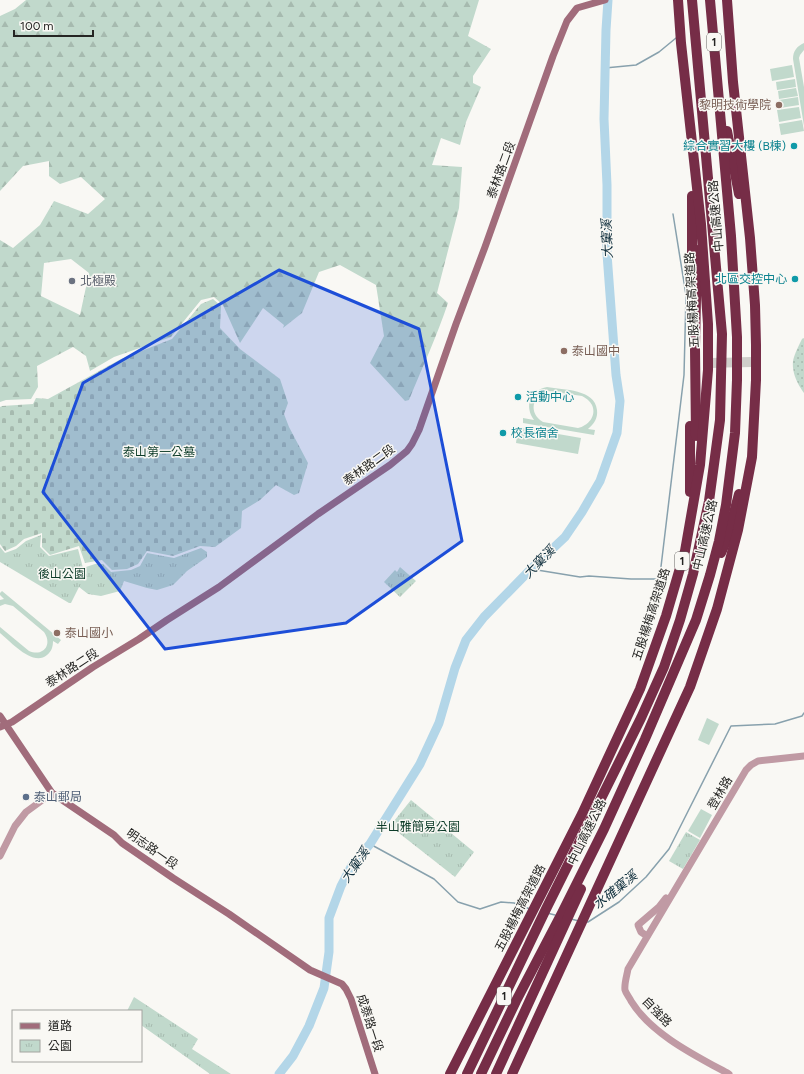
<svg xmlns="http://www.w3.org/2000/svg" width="804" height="1074" viewBox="0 0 804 1074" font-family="Figtree,'Noto Sans TC',sans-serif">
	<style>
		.grass { fill: url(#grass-dots) }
		.forest { fill: url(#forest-firs); fill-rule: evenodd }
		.cemetery { fill: url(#cemetery-stones) }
		.park { fill: url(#park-tufts) }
		.pitch { fill: #c1d9cc; fill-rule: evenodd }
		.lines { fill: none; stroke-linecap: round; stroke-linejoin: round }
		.stream { stroke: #88a1ad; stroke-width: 1.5 }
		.river { stroke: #b3d6e8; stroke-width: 9 }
		.motorway-tunnel { stroke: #cfceca; stroke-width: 10; stroke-dasharray: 10 5; stroke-linecap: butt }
		.tertiary { stroke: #c09aa4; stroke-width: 7 }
		.secondary { stroke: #a16c7b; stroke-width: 7 }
		.motorway { stroke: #762d47; stroke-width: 10 }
		.marked { fill: #1d4ed8; fill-opacity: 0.2; stroke: #1d4ed8; stroke-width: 3; stroke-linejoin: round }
		.education-dot { fill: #8d6e63; stroke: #f9f8f4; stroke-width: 1.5 }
		.culture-dot { fill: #0f9aa8; stroke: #f9f8f4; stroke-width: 1.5 }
		.worship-dot { fill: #6b7280; stroke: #f9f8f4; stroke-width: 1.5 }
		.service-dot { fill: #5c6f8a; stroke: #f9f8f4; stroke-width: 1.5 }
		.labels { text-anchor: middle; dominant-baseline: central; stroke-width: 3; stroke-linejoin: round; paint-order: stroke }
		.shield { fill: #f9f8f4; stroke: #656462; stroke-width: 1 }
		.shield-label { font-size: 11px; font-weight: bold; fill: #252523 }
		.education-label { font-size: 12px; fill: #785e54; stroke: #f9f8f4; text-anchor: start }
		.culture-label { font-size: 12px; fill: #0d838f; stroke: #f9f8f4; text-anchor: end }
		.street-label { font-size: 12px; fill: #252523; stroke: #f9f8f4 }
		.worship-label { font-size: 12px; fill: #5b616d; stroke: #f9f8f4; text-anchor: start }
		.park-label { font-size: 12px; fill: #0c3b28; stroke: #f9f8f4 }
		.service-label { font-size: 12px; fill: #4e5e75; stroke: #f9f8f4; text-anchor: start }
		.water-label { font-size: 13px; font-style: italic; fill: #0d2d3b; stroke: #f9f8f4 }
	</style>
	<defs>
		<pattern id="grass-dots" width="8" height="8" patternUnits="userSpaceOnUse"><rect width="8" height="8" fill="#c1d9cc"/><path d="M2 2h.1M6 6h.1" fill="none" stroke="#a6baaf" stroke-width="1.8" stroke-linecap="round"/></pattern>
		<pattern id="forest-firs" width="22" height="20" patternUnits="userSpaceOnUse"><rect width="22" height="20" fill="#c1d9cc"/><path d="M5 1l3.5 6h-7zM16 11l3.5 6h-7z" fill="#a6baaf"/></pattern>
		<pattern id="cemetery-stones" width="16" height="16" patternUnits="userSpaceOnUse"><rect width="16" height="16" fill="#c1d9cc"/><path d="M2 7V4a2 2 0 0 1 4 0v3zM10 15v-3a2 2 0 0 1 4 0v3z" fill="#a6baaf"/></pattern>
		<pattern id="park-tufts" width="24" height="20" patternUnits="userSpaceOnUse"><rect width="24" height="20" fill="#c1d9cc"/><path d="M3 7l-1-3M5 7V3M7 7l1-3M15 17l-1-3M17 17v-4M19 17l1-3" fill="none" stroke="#a6baaf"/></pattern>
	</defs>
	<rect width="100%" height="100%" fill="#f9f8f4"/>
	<path class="grass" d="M 804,338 L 804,393 C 797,384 790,369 794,357 C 796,351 799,345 802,339 Z"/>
	<path class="forest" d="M 26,0 L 479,0 L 468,36 L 491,49 L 473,76 L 473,83 L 481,87 L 466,122 L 460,145 L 441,138 L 432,165 L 462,167 L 459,208 L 437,293 L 448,303 C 437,336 422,368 409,400 L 405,401 L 370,363 L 384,336 L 376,285 L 340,265 L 319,272 L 302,313 L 283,328 L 284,325 L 263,308 L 240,343 L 223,305 L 214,297 L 201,300 L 171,337 L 114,357 L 90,371 L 86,356 L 73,347 L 37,366 L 38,387 L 31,399 L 6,400 L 0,402 L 0,240 L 13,248 L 40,225 L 54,201 L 88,214 L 105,199 L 81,177 L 60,184 L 49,176 L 49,161 L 23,166 L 0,191 L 0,16 L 15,9 ZM 71,259 L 89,273 L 80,315 L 41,296 L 44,263 Z"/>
	<path class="cemetery" d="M 213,299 L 221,306 L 220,328 L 240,349 L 280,379 L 288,403 L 284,414 L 289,427 L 308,463 L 299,493 L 294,495 L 276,485 L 260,500 L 242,511 L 241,528 L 215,547 L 200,546 L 173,556 L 147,551 L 138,564 L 127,569 L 112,570 L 102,560 L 85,563 L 79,546 L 50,555 L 42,547 L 42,533 L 24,539 L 16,546 L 5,551 L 0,544 L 0,407 L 2,406 L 33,404 L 36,398 L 48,399 L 121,359 L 172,339 L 201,304 Z"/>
	<g class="park">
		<path d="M 41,535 L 40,547 L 49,556 L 78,549 L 83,568 L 95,564 L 103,564 L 111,572 L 131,570 L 140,566 L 147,553 L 174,558 L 201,548 L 207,552 L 207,557 L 187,571 L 173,585 L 157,590 L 147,588 L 124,581 L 120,591 L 101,596 L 88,594 L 79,587 L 71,603 L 69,603 L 0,562 L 0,547 L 5,553 L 16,549 L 26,541 Z"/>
		<path d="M 400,567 L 416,581 L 400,597 L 384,582 L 395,570 L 397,572 Z"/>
		<path d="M 411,800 L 474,852 L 455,877 L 390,826 Z"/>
		<path d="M 686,832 L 700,840 L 683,869 L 669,861 Z"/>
		<path d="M 134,997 L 198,1039 L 192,1049 L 231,1074 L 210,1074 L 141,1025 L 141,1011 L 127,1011 Z"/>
	</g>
	<g class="pitch">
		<path d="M 804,43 L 804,50 L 800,55 L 799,58 L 804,87 L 804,126 L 793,59 C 793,51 797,46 804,43 Z"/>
		<path d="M 792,65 L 794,77 L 772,81 L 770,69 Z"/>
		<path d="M 795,79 L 796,87 L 777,90 L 776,82 Z"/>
		<path d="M 796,88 L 798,96 L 779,99 L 778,91 Z"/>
		<path d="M 798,97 L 799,105 L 780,108 L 779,100 Z"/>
		<path d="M 799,107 L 801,118 L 779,122 L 777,110 Z"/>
		<path d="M 802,120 L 804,131 L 781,135 L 779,124 Z"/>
		<path d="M 547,387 C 564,390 595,389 597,410 C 598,418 594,424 588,429 L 595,430 L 594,435 L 523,423 L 523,418 L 534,420 C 524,406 530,390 547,387 ZM 548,391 L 582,396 C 586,398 590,401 592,405 C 597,416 588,426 578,428 L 543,422 C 528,413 532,395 548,391 Z"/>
		<path d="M 518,427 L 581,438 L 578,454 L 516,443 Z"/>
		<path d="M 2,591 L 61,640 L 58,644 L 53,641 C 53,646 52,651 47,655 C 33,667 11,642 0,633 L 0,627 L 29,651 C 43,657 53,645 44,632 L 13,606 L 5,604 L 0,606 L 0,600 L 4,599 L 0,595 L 0,593 Z"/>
		<path d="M 707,718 L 719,724 L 709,745 L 698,740 Z"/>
		<path d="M 701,809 L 712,815 L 700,838 L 688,831 Z"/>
	</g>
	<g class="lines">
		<g class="stream">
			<path d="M 605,68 L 636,65 L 659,52 L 676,38"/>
			<path d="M 531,569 L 580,577 L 589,576 L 631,579 L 656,579 L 660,575 L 684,375 L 686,295 L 673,214"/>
			<path d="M 370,844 L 434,879 L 458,902 L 480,909 L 501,902 L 514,903 L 530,909"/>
			<path d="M 547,913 L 555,915"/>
			<path d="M 571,919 L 579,921"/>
			<path d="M 586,922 L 588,922 L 619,902 L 646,877 L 669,849 L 731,726 L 775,724 L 802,716 L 804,713"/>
		</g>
		<path class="river" d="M 279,1074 L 293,1056 L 309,1026 L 324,988 L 329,952 L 329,918 L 341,886 L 352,865 L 370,844 L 420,764 L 439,723 L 455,668 L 466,640 L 484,617 L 530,570 L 565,537 L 582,512 L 600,481 L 617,433 L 620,401 L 616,375 L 607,254 L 607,185 L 604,119 L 606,30 L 608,0"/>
		<path class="motorway-tunnel" d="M 711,363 L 751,362"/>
		<g class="tertiary">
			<path d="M 0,856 L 15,826 L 26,812 L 52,793"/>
			<path d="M 647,936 L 641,932 L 638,925 L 659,907 L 666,898"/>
			<path d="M 729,1074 C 696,1056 651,1034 631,1001 C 630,998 626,994 625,990 C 624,984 627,975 628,969 L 746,770 L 751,765 L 758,761 L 804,756"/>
		</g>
		<g class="secondary">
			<path d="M 0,716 L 52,793 L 114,835 L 122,843 L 173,878 L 229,914 L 310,970 L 342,984 L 346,989 L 351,999 L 375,1074"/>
			<path d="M 0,727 L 12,722 L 93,667 L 139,639 L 167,620 L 219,587 L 318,514 L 390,465 L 407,451 L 412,444 L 419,430 L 456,324 L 485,247 L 553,56 L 567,21 L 577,8 L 605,0"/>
		</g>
		<g class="motorway">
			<path d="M 727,131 L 739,194"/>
			<path d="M 692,258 L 692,196"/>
			<path d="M 690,426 L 690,492"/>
			<path d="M 696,436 L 695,348 L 697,250"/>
			<path d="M 721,553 L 727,539 L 739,494"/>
			<path d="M 450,1074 L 582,814 L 640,689 L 666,616 L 685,551 L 700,465 L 708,370 L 708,324 L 701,224 L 681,43 L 678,0"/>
			<path d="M 467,1074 L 546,909 L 641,718 L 664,667 L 680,620 L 693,574 L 709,501 L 720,420 L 722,334 L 692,0"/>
			<path d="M 481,1074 L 516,1001 L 562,913 L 604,829 L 645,739 L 696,620 L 710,575 L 719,541 L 726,505 L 735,433 L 737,380 L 737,337 L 731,236 L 710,0"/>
			<path d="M 496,1074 L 581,889"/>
			<path d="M 512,1074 L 690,687 L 717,609 L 738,530 L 752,457 L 756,380 L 756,345 L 755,305 L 750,238 L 733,82 L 727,0"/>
		</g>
	</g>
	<path class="marked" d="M 279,270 L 419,329 L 462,541 L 346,623 L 165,649 L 43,492 L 83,383 Z"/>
	<g class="education-dot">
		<circle cx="779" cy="105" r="4"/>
		<circle cx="564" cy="351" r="4"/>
		<circle cx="57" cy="633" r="4"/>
	</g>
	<g class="culture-dot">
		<circle cx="794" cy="146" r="4"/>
		<circle cx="795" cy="279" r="4"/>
		<circle cx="518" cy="397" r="4"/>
		<circle cx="503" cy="433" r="4"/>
	</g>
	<circle class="worship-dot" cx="72" cy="281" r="4"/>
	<circle class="service-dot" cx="26" cy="797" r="4"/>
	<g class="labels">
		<g class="shield">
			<rect x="707" y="33" width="14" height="18" rx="3"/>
			<rect x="675" y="552" width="14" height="18" rx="3"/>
			<rect x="497" y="987" width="14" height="18" rx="3"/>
		</g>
		<g class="shield-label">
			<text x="714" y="42">1</text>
			<text x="682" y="561">1</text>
			<text x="504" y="996">1</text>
		</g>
		<g class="education-label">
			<text x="771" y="105" text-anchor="end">黎明技術學院</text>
			<text x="572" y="351">泰山國中</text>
			<text x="65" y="633">泰山國小</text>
		</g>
		<g class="culture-label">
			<text x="786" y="146">綜合實習大樓 (B棟)</text>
			<text x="787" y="279">北區交控中心</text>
			<text x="526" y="397" text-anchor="start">活動中心</text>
			<text x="511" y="433" text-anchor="start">校長宿舍</text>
		</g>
		<g class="street-label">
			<text transform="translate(501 170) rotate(-70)">泰林路二段</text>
			<text transform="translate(716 216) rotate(-95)">中山高速公路</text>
			<text transform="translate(692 300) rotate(-93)">五股楊梅高架道路</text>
			<text transform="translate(369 465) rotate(-36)">泰林路二段</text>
			<text transform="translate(705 535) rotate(-77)">中山高速公路</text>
			<text transform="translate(651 614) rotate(-72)">五股楊梅高架道路</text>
			<text transform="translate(72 668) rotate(-33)">泰林路二段</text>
			<text transform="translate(720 793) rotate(-60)">登林路</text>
			<text transform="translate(587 832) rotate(-64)">中山高速公路</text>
			<text transform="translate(152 849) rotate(35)">明志路一段</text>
			<text transform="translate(520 908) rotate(-63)">五股楊梅高架道路</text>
			<text transform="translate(657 1012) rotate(46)">自強路</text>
			<text transform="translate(370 1023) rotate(72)">成泰路一段</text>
		</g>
		<g class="worship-label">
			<text x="80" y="281">北極殿</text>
		</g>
		<g class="park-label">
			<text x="159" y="452">泰山第一公墓</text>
			<text x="62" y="574">後山公園</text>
			<text x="418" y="827">半山雅簡易公園</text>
		</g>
		<g class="service-label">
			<text x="34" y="797">泰山郵局</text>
		</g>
		<g class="water-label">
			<text transform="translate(607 239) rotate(-92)">大窠溪</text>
			<text transform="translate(539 562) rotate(-45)">大窠溪</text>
			<text transform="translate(355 865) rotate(-55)">大窠溪</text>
			<text transform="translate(615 890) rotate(-39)">水確窠溪</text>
		</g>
	</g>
	<rect x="12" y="1010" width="130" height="52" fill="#f9f8f4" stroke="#a4a4a0"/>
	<rect x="20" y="1023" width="20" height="6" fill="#a16c7b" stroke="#a4a4a0"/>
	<text x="48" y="1030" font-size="12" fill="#252523">道路</text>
	<rect x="20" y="1040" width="20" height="12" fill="url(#park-tufts)" stroke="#a4a4a0"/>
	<text x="48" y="1050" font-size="12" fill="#252523">公園</text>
	<path d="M14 30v6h79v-6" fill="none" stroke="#252523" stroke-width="2"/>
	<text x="20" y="30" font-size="12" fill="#252523" stroke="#f9f8f4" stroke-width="3" paint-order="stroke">100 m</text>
</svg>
